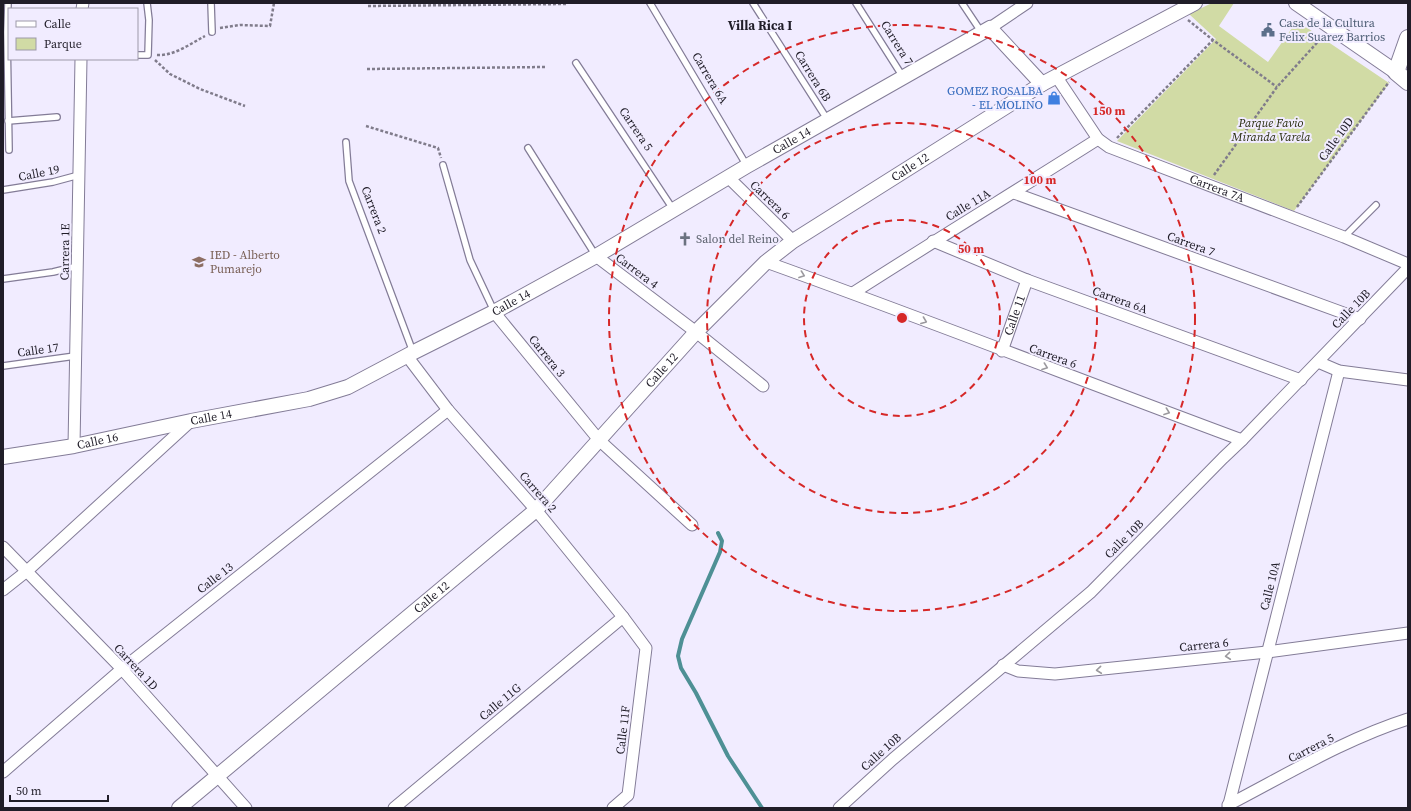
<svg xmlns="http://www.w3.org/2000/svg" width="1411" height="811" viewBox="0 0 1411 811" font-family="'Source Serif 4',serif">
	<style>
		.green { fill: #d1dba5 }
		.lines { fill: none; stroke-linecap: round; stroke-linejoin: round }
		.stream { stroke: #4e9095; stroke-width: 4 }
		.service-casing { stroke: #837c97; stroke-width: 8 }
		.minor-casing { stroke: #837c97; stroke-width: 13 }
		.tertiary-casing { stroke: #837c97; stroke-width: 16 }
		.secondary-casing { stroke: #837c97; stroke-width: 18 }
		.path { stroke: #807c8b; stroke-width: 2.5; stroke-dasharray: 3 2; stroke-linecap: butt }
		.service { stroke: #fff; stroke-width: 5.5 }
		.minor { stroke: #fff; stroke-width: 11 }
		.tertiary { stroke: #fff; stroke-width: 14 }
		.secondary { stroke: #fff; stroke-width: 16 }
		.oneway { stroke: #9b999e }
		.ring { fill: none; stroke: #d62828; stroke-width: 2; stroke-dasharray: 7 5 }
		.labels { text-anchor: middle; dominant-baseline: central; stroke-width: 4; stroke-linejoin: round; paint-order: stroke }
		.service-label { font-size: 12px; fill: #4e5e75; stroke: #f1ecff; text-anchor: start }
		.street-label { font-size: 12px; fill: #201d28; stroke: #f1ecff }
		.shop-label { font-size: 12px; fill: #366cbe; stroke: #f1ecff; text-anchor: end }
		.park-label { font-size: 12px; font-style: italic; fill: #292e0f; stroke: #f1ecff }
		.worship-label { font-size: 12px; fill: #5b616d; stroke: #f1ecff; text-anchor: start }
		.education-label { font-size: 12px; fill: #785e54; stroke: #f1ecff; text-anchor: start }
		.neighbourhood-label { font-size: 13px; font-weight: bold; fill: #201d28; stroke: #f1ecff }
		.centre { fill: #d62828; stroke: #f1ecff; stroke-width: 2 }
		.ring-label { font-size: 12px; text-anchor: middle; font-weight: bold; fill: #d62828; stroke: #f1ecff; stroke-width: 4; stroke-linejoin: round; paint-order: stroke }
	</style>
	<rect width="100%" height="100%" fill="#f1ecff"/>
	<path class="green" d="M 1212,3 L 1234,3 L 1219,26 L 1268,62 L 1297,21 L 1389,83 L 1294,211 L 1117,141 L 1216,39 L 1189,14 Z"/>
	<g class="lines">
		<path class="stream" d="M 718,533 L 722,541 L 720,552 L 682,639 L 678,656 L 681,668 L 696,693 L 728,756 L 762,808"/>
		<g class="service-casing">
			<g id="service">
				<path d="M 8,3 L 7,32 L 9,150"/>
				<path d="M 211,3 L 212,32"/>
				<path d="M 650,3 L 747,166"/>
				<path d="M 753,3 L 827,119"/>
				<path d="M 856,3 L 903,77"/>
				<path d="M 962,3 L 982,33"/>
				<path d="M 137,55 L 148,55 L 149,20 L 147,3"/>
				<path d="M 576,63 L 673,209"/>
				<path d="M 8,121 L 57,117"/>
				<path d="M 346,142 L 349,181 L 413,352"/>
				<path d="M 528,148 L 596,256"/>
				<path d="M 443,165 L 470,260 L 494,311"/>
				<path d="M 3,190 L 53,182 L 79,175"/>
				<path d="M 1344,237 L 1376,205"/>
				<path d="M 3,279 L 53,272 L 78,266"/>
				<path d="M 3,366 L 75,356"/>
			</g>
		</g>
		<g class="minor-casing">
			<g id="minor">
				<path d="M 82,9 L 83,3"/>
				<path d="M 990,28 L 1027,3"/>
				<path id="s1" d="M 1056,76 L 1098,139 L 1109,147 L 1344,237 L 1408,264"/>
				<path d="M 728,177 L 793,241"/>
				<path d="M 1014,193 L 1360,319"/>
				<path d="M 933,241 L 1027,280 L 1301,380"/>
				<path d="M 596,256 L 696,332 L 763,386"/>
				<path d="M 766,262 C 925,319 1083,381 1242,440"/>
				<path d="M 853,293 C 934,241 1016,191 1098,139"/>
				<path d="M 494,312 L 599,440 L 692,525"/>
				<path id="s2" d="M 1002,351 L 1027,280"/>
				<path d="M 407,356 L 448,410 L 536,510 L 623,617 L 646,648 L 628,795 L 613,808"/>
				<path d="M 1318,362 L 1339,371 L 1408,380"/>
				<path d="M 74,446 L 81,59"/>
				<path d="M 3,547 L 122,669 L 246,808"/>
				<path d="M 3,590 L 27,571 L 191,421"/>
				<path d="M 1003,665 L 1018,671 L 1055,674 L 1267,652 L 1408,633"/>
				<path d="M 3,772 L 122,669 L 448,410"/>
				<path d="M 1228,805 C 1286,775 1345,739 1408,719"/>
				<path d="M 394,808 L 623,617"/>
				<path d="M 839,808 L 893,759 L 1091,592 L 1223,458 L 1242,440 L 1408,268"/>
				<path d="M 1228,808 L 1339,371"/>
			</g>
		</g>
		<g class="tertiary-casing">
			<g id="tertiary">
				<path d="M 1296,3 L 1396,72"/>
				<path id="s3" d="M 3,457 L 74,446 L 191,421 L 309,399 L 348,387 L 414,352 L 494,312 L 596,256 L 747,166 L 990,28 L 1042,84"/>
				<path id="s4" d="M 179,808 L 536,510 L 696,332 L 766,262 L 793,241 L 1042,84 L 1195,3"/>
			</g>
		</g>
		<g class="secondary-casing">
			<path id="secondary" d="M 1408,38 L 1396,72 L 1408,82"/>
		</g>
		<g class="path">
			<path d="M 368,6 L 567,4"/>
			<path d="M 1188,20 L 1213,40 L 1277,87"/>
			<path d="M 220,28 L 240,25 L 270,26 L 274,3"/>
			<path d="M 157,55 C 174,56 190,44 205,36"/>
			<path d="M 155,60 L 170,74 L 200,89 L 245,106"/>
			<path d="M 367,69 L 546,67"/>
			<path d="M 366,126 L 438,148 L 441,158"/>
			<path d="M 1117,138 L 1213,40"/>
			<path d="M 1214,175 L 1277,87 L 1323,36"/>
			<path d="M 1297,207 L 1389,82"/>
		</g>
		<use href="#service" class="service"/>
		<use href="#minor" class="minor"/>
		<use href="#tertiary" class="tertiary"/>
		<use href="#secondary" class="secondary"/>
	</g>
	<defs><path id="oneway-chevron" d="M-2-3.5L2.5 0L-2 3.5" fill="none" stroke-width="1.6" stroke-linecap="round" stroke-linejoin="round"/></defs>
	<g class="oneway">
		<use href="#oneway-chevron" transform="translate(802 275) rotate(20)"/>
		<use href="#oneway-chevron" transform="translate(924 321) rotate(21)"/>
		<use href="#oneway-chevron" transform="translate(1045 367) rotate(20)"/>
		<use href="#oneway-chevron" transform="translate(1167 412) rotate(20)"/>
		<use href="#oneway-chevron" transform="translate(1228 656) rotate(174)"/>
		<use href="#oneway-chevron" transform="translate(1099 670) rotate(174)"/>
	</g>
	<g class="ring">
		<circle cx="902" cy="318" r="98"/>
		<circle cx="902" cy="318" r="195"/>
		<circle cx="902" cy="318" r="293"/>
	</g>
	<defs>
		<g id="civic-bare" transform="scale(1.08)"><path d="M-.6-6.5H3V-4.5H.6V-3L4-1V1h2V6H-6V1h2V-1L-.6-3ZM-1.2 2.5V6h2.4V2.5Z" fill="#5c6f8a" stroke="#f1ecff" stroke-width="2.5" paint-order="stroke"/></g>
		<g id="shop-bare" transform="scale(1.08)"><path d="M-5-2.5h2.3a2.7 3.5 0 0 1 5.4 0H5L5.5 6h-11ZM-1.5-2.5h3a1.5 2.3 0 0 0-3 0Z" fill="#3f7fe0" stroke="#f1ecff" stroke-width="2.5" paint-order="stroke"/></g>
		<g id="church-bare" transform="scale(1.08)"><path d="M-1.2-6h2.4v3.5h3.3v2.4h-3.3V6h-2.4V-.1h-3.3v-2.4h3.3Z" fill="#6b7280" stroke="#f1ecff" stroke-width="2.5" paint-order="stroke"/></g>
		<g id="school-bare" transform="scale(1.08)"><path d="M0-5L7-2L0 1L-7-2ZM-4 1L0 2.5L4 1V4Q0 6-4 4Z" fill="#8d6e63" stroke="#f1ecff" stroke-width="2.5" paint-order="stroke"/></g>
	</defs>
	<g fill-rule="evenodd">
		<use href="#civic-bare" x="1268" y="30"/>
		<use href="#shop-bare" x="1054" y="98"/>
		<use href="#church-bare" x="685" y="239"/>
		<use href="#school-bare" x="199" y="262"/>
	</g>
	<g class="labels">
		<g class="service-label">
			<text x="1279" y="23">Casa de la Cultura<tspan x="1279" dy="14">Felix Suarez Barrios</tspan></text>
		</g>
		<g class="street-label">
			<text transform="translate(897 43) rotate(58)">Carrera 7</text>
			<text transform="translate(813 76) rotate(58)">Carrera 6B</text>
			<text transform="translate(710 78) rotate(59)">Carrera 6A</text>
			<text transform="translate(636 129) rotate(56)">Carrera 5</text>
			<text transform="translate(1336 139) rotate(-54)">Calle 10D</text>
			<text stroke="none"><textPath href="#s3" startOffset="860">Calle 14</textPath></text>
			<text stroke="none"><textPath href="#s4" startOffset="976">Calle 12</textPath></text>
			<text transform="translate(39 173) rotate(-11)">Calle 19</text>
			<text stroke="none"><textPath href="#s1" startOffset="205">Carrera 7A</textPath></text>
			<text transform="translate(770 200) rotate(44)">Carrera 6</text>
			<text transform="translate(968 205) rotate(-31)">Calle 11A</text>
			<text transform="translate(374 210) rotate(69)">Carrera 2</text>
			<text transform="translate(1191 244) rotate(20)">Carrera 7</text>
			<text transform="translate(65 252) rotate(-89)">Carrera 1E</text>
			<text transform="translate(637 271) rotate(37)">Carrera 4</text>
			<text transform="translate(1120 300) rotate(20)">Carrera 6A</text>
			<text stroke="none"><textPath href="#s3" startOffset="536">Calle 14</textPath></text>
			<text transform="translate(1351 309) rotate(-46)">Calle 10B</text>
			<text stroke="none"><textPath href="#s2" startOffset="38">Calle 11</textPath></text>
			<text transform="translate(38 350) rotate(-8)">Calle 17</text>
			<text transform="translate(547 356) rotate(51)">Carrera 3</text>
			<text transform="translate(1053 356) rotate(20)">Carrera 6</text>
			<text stroke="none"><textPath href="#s4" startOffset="653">Calle 12</textPath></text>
			<text stroke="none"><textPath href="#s3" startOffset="212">Calle 14</textPath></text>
			<text stroke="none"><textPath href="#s3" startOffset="96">Calle 16</textPath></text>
			<text transform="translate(538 492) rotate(49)">Carrera 2</text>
			<text transform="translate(1124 539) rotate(-45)">Calle 10B</text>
			<text transform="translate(215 578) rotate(-38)">Calle 13</text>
			<text transform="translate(1270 586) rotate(-76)">Calle 10A</text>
			<text stroke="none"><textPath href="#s4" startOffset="329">Calle 12</textPath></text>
			<text transform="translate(1204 645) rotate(-6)">Carrera 6</text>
			<text transform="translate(136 667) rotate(47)">Carrera 1D</text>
			<text transform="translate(500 702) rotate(-40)">Calle 11G</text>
			<text transform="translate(623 730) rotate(-83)">Calle 11F</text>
			<text transform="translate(1311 748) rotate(-27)">Carrera 5</text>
			<text transform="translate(881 752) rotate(-42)">Calle 10B</text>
		</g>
		<g class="shop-label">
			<text x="1043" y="91">GOMEZ ROSALBA<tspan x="1043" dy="14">- EL MOLINO</tspan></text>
		</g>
		<g class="park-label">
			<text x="1271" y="123">Parque Favio<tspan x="1271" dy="14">Miranda Varela</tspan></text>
		</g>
		<g class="worship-label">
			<text x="696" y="239">Salon del Reino</text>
		</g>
		<g class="education-label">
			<text x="210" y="255">IED - Alberto<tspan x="210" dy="14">Pumarejo</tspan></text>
		</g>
		<g class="neighbourhood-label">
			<text x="760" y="25">Villa Rica I</text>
		</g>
	</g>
	<circle cx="902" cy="318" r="6" class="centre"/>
	<g class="ring-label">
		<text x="1109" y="115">150 m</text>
		<text x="1040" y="184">100 m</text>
		<text x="971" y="253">50 m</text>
	</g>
	<rect width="1411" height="811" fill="none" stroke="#201d28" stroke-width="8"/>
	<rect x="8" y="8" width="130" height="52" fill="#f1ecff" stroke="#9d99a9"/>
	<rect x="16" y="21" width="20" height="6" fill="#ffffff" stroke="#9d99a9"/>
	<text x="44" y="28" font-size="12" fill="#201d28">Calle</text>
	<rect x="16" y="38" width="20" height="12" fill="#d1dba5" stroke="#9d99a9"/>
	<text x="44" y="48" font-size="12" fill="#201d28">Parque</text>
	<path d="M10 795v6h98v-6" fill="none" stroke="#201d28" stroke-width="2"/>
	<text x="16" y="795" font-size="12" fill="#201d28" stroke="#f1ecff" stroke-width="3" paint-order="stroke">50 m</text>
</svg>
